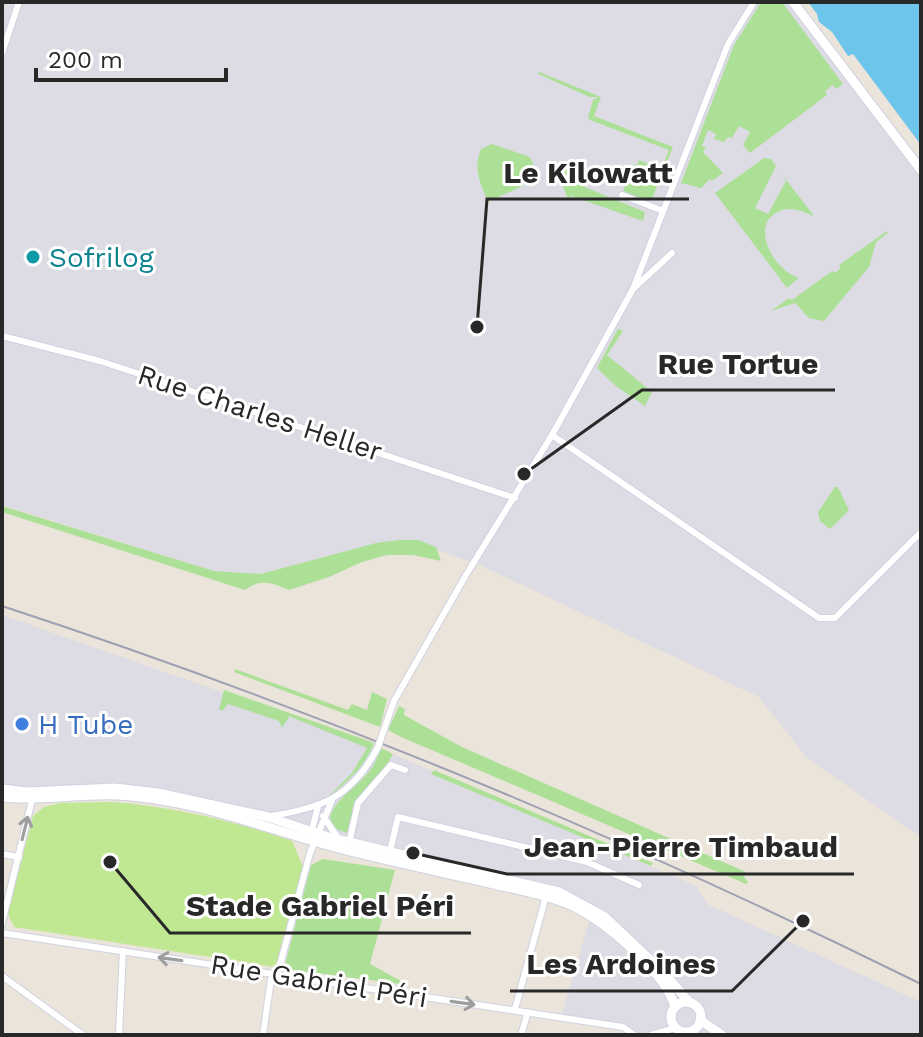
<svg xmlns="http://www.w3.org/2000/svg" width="923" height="1037" viewBox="0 0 923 1037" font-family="'Work Sans',sans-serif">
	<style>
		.industrial { fill: #dddbe3 }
		.green { fill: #ade097 }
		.pitch { fill: #c0e893 }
		.water { fill: #6ec5eb }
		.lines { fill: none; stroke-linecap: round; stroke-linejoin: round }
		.street-casing { stroke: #cfd2e1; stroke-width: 8 }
		.secondary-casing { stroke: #cfd2e1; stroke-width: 11 }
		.street { stroke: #fff; stroke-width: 6 }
		.secondary { stroke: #fff; stroke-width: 9 }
		.rail { stroke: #9d9fb2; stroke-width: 2 }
		.street-bridge-casing { stroke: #cfd2e1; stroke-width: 8; stroke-linecap: butt }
		.street-bridge { stroke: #fff; stroke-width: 6 }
		.oneway { stroke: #9e9e9e }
		.culture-dot { fill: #0f9aa8; stroke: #fff; stroke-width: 3 }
		.shop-dot { fill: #3f7fe0; stroke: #fff; stroke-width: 3 }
		.labels { text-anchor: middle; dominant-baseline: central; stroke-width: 6; stroke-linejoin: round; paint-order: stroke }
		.culture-label { font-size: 28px; fill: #0d838f; stroke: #fff; text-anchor: start }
		.street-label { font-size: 28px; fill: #282828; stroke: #fff }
		.shop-label { font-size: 28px; fill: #366cbe; stroke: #fff; text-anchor: start }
		.leader { fill: none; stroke: #282828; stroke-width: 3 }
		.callout-dot { fill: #282828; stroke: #fff; stroke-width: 3 }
		.callout-label { font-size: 30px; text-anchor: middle; font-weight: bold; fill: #282828; stroke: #fff; stroke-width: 6; stroke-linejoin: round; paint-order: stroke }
	</style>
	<rect width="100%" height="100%" fill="#eae4da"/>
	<g class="industrial">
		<path d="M 2,2 L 794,2 L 921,172 L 921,837 L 807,758 L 759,697 L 482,566 L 413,541 L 376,544 L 261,574 L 214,571 L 2,505 Z"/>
		<path d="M 2,615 L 370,744 L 696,886 L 707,904 L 921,1002 L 921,1035 L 634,1035 L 623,1027 L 561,1017 L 593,908 L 256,818 L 152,796 L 2,796 Z"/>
	</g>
	<g class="green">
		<path d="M 761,2 L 782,2 L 843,84 L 836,89 L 833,85 L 825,91 L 827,95 L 750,153 L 743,145 L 750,132 L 739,126 L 732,138 L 728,137 L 724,142 L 714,139 L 716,134 L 708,130 L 702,146 L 706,148 L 703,152 L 723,173 L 712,181 L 710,179 L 701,188 L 681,183 L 734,45 Z"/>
		<path d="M 539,72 L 601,97 L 594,116 L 673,147 L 652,199 L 647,201 L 623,191 L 634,164 L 637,165 L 639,160 L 661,169 L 669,150 L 590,120 L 588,118 L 593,100 L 598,97 L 590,97 L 538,74 Z"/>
		<path d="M 492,144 L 530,157 L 540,178 L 488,202 C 480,183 473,169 481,149 Z"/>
		<path d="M 764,158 L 771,159 L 776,166 L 755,208 L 768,214 L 786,181 L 781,173 L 814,216 C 807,214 799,209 790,209 C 747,212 766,267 799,278 L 787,288 L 715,193 Z"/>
		<path d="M 566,167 L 571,177 L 580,185 L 645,212 L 643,221 L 571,196 L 569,201 L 558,175 Z"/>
		<path d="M 887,231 L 888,233 L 876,242 L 869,267 L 824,321 L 809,318 L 795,303 L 771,311 L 789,298 L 792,300 L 832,271 L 835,273 L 841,268 L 839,265 Z"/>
		<path d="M 618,329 L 623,331 L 607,355 L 652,392 L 645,406 L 616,386 L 597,368 Z"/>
		<path d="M 835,487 L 838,487 L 849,510 L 830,529 L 820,521 L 818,512 Z"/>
		<path d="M 2,506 L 214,571 L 261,574 L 376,543 L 399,540 L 418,540 L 436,547 L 441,561 L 413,555 L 387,555 L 362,562 L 329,577 L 289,590 C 273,583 260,578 245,590 L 2,512 Z"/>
		<path d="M 235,669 L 348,710 L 352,704 L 367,710 L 372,692 L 387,699 L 380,727 L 234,672 Z"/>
		<path d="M 224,690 L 369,741 L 374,743 C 364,768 347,782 327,798 L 352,773 L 367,748 L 291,717 L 290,715 L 282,728 L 279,721 L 228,704 L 223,710 L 219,710 Z"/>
		<path d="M 399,706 L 405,709 L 404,715 L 462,747 L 746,872 L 743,876 L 748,882 L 746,884 L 401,737 L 388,730 Z"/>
		<path d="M 381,748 L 393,754 L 383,771 L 357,798 L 347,833 L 336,829 L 330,820 C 331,800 362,785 373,766 C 376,761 378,754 381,748 Z"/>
		<path d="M 434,770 L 653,863 L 651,866 L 431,774 Z"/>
		<path d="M 323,859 L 395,870 L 370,964 L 408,985 L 287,969 L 285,965 L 311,865 Z"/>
	</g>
	<path class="pitch" d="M 112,802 C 170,806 238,822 292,841 L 303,867 L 275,967 L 14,927 L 8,914 L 33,816 L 44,807 L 60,803 Z"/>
	<path class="water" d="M 808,2 L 921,2 L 921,145 L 853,54 L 848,56 L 832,32 L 819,22 L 817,14 Z"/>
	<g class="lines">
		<g class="street-casing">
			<g id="street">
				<path d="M 2,53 L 19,2"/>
				<path d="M 622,195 L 663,211"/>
				<path d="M 633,289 L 672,253"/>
				<path d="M 2,336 L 100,361 L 515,498"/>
				<path d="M 552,435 L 819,618 L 835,618 L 921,532"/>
				<path d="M 394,701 L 466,575 L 552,435 L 633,289 L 728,44 L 754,2"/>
				<path d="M 270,816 C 323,808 352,797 378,747"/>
				<path d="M 323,816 L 338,838"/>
				<path d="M 311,834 L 318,806"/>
				<path d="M 349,843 L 358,803 L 391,765 L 405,770"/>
				<path d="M 390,851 L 398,817 L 587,862 L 639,885"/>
				<path d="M 2,854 L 19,857"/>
				<path d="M 2,923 L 32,800"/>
				<path d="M 2,933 L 623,1027 L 634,1035"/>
				<path d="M 2,976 L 83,1035"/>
				<path d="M 515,1009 L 546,896"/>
				<path d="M 119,1035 L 123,951"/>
				<path d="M 263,1035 L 271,979 L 279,969 L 310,853 L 332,800"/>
				<path d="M 521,1035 L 528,1012"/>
				<path d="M 651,1035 L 675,1028"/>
			</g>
		</g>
		<g class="secondary-casing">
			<g id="secondary">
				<path d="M 793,2 L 921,170"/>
				<path d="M 2,789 L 27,792 L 115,788 L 158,793 L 268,817 L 328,837 L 559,892 L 605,917 L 664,973 L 689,1002"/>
				<path d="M 2,797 C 41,801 79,793 118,795 C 199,799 276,833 354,852 C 398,863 441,872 485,882 C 515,889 545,894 573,906 C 604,920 666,973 675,1007"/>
				<circle cx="686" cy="1017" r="15"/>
				<path d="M 700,1020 L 722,1035"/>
			</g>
		</g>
		<use href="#street" class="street"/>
		<use href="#secondary" class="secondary"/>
		<path class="rail" d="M 2,606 C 317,709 624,837 921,984"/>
		<g class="street-bridge-casing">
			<path id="street-bridge" d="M 378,747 L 394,701"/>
		</g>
		<use href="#street-bridge" class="street-bridge"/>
	</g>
	<defs><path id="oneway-shaft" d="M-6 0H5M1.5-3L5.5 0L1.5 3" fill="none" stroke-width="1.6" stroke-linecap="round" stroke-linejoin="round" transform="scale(2)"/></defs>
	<g class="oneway">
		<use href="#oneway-shaft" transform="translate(25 828) rotate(-76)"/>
		<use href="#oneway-shaft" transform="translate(170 959) rotate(-172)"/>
		<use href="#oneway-shaft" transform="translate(463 1003) rotate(8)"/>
	</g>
	<circle class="culture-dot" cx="33" cy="257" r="8"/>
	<circle class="shop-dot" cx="22" cy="724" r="8"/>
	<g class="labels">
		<g class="culture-label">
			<text x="49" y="257">Sofrilog</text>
		</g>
		<g class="street-label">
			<text transform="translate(260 413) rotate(18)">Rue Charles Heller</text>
			<text transform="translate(319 981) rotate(9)">Rue Gabriel Péri</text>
		</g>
		<g class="shop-label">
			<text x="38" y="724">H Tube</text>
		</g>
	</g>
	<path class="leader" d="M477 327L487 199H689M524 474L642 390H835M413 853L507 874H854M110 862L170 933H471M803 921L732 991H510"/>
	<g class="callout-dot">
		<circle cx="477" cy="327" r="8"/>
		<circle cx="524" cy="474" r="8"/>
		<circle cx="413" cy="853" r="8"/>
		<circle cx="110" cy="862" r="8"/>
		<circle cx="803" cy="921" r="8"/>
	</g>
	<g class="callout-label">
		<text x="588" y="183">Le Kilowatt</text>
		<text x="738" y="374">Rue Tortue</text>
		<text x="681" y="857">Jean-Pierre Timbaud</text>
		<text x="320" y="916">Stade Gabriel Péri</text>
		<text x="621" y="974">Les Ardoines</text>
	</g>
	<rect width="923" height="1037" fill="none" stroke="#282828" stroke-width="8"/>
	<path d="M36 68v12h190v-12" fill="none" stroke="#282828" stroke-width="4"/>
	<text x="48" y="68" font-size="24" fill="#282828" stroke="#ffffff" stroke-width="6" paint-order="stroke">200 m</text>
</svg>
